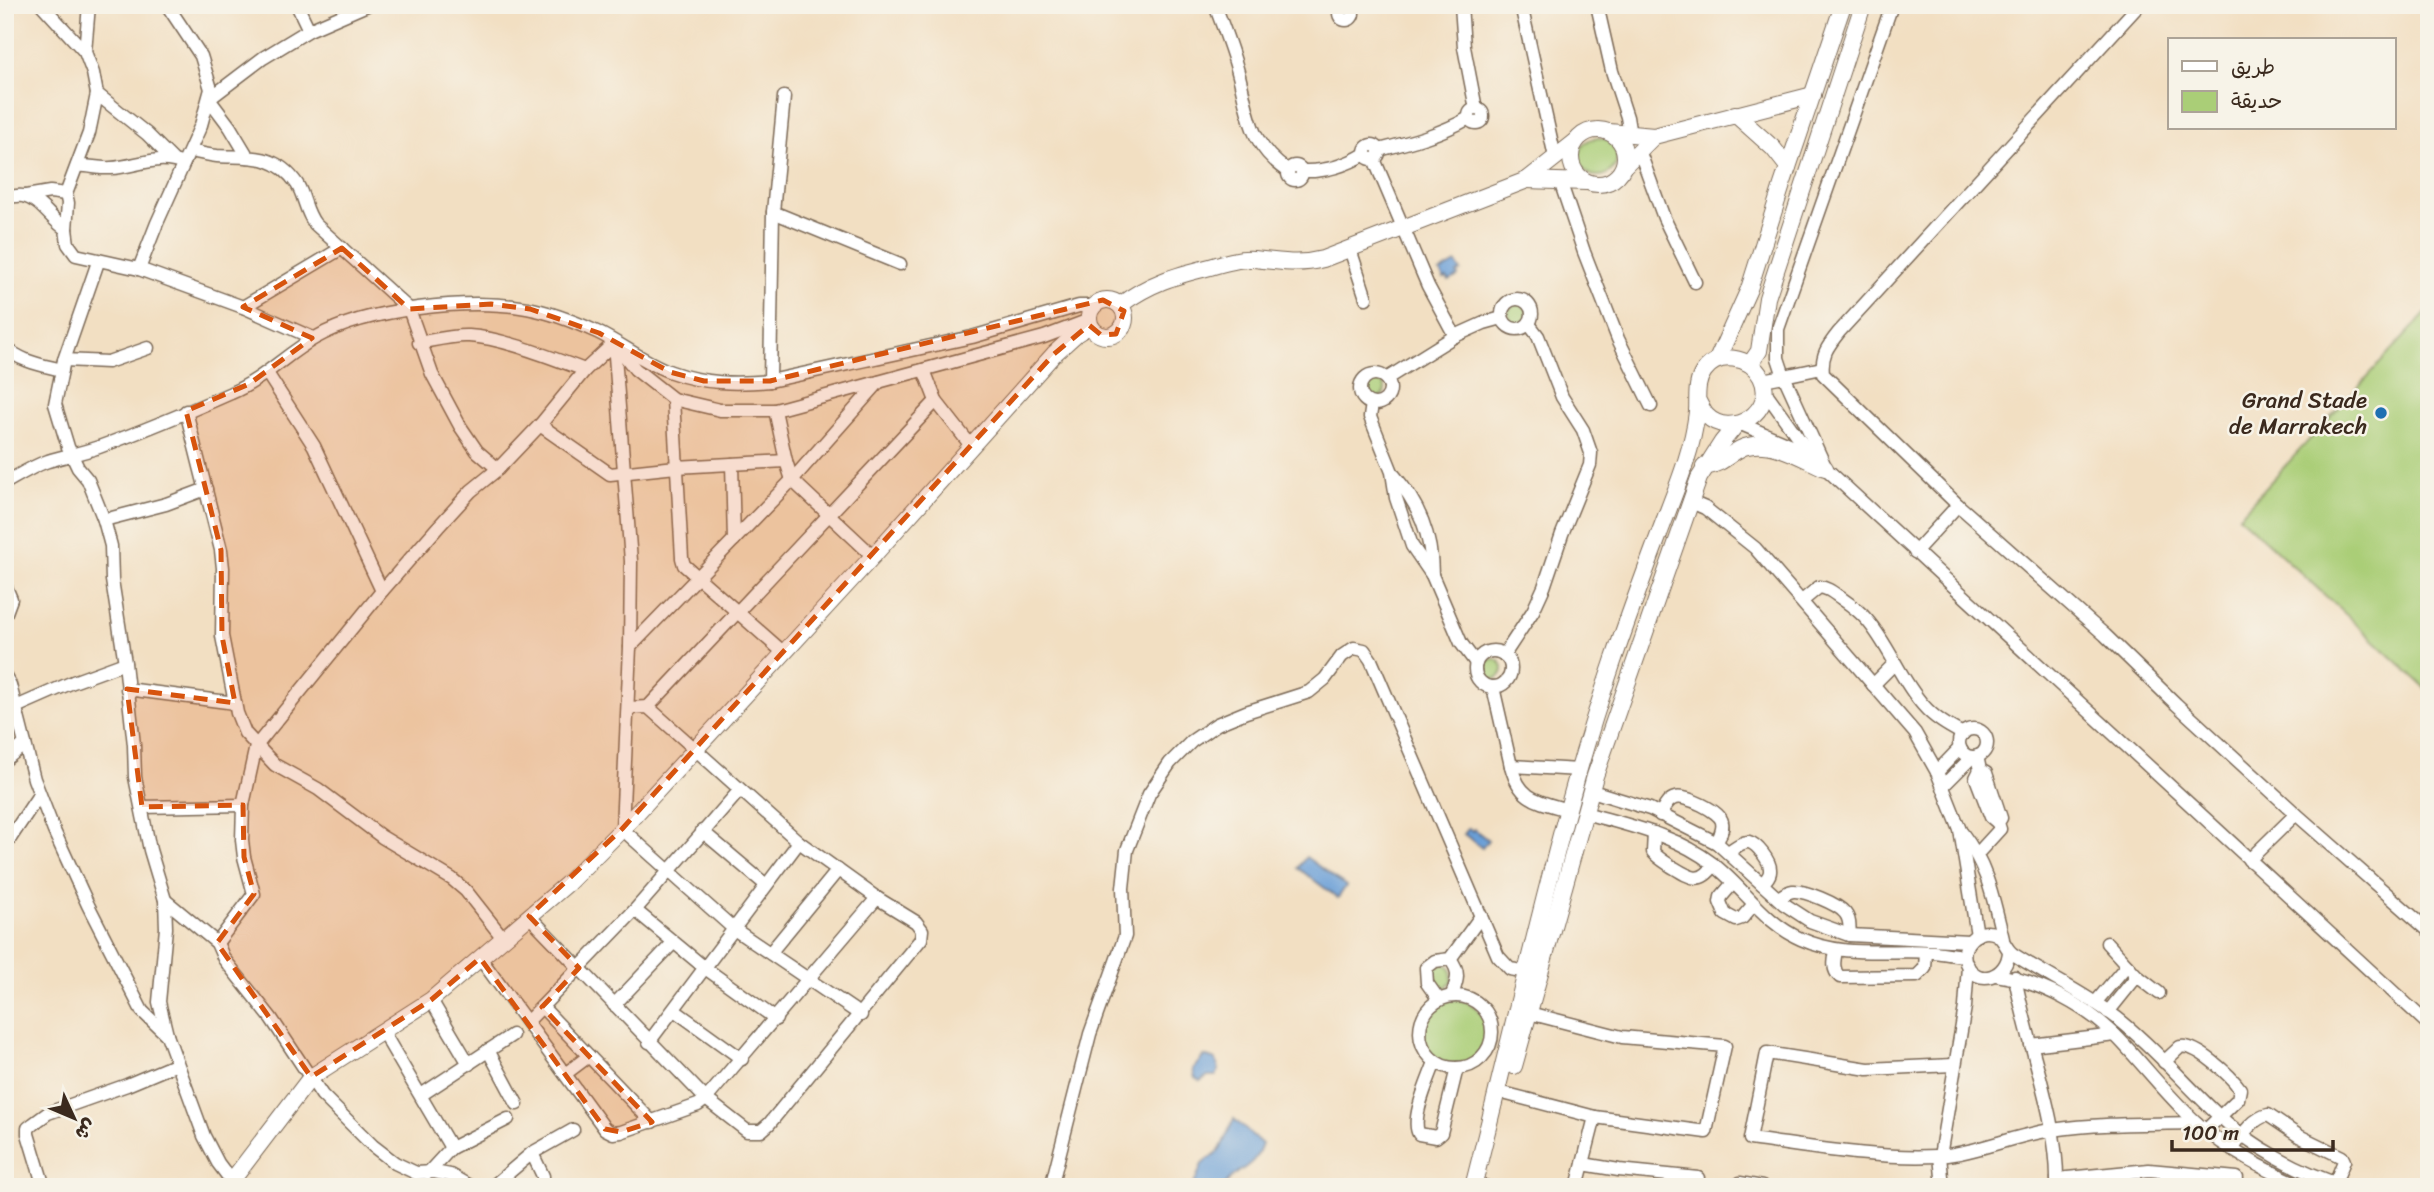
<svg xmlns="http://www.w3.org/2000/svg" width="2434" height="1192" viewBox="0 0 2434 1192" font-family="Sriracha,'Playpen Sans Arabic',sans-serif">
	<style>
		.green { fill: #aace77; stroke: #727c4a; stroke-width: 2 }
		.water { fill: #6b9fd7; stroke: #53647a; stroke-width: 2 }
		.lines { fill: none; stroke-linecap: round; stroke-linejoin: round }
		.minor-casing { stroke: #7b6957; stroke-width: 15 }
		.tertiary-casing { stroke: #7b6957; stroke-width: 18 }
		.minor { stroke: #fff; stroke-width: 12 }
		.tertiary { stroke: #fff; stroke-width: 16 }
		.marked { fill: #d7540e; fill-opacity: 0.2; stroke: #d7540e; stroke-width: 5; stroke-dasharray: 14 9; stroke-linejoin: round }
		.poi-dot { fill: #1f6fb2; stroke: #f7f3e8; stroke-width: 2.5 }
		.labels { text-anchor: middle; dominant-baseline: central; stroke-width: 5; stroke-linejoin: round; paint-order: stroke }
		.poi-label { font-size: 23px; fill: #3b2a1e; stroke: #f7f3e8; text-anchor: end }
	</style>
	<rect width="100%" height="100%" fill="#f7f3e8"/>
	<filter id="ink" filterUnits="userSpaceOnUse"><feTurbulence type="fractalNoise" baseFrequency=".0143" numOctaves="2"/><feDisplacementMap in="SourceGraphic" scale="14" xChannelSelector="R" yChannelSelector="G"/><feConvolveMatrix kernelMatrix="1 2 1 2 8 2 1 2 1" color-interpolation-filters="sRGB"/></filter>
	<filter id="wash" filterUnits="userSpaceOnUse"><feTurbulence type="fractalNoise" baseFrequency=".00686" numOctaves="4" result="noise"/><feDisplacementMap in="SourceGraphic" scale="28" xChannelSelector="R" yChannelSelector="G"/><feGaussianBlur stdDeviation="1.57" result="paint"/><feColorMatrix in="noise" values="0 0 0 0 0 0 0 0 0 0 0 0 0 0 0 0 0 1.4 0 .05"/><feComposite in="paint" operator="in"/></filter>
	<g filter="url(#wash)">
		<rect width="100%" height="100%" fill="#f2dfc2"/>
		<g class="green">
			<circle cx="1598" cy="157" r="19"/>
			<circle cx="1518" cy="314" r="10"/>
			<path d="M 2429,310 L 2429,691 L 2239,516 Z"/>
			<circle cx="1375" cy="389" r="10"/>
			<circle cx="1493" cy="669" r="10"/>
			<path d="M 1444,963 L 1451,968 L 1452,981 L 1445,988 L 1437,988 L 1427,972 Z"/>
			<circle cx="1455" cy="1032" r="32"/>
		</g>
		<g class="water">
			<path d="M 1456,263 L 1461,271 L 1457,273 L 1458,276 L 1449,281 L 1447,278 L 1444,279 L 1440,272 Z"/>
			<path d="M 1469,828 L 1472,831 L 1474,829 L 1488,840 L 1482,848 L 1464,834 Z"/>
			<path d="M 1306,857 L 1346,886 L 1338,898 L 1298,868 Z"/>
			<path d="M 1204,1056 L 1216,1060 L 1219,1070 L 1216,1076 L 1208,1076 L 1200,1081 L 1195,1078 L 1193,1069 Z"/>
			<path d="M 1234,1119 L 1262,1144 C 1254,1170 1237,1167 1223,1187 L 1193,1187 L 1202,1164 L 1220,1150 Z"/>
		</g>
	</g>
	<g filter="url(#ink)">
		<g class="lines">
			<g class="minor-casing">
				<g id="minor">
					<path d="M 42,5 L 85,52"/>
					<path d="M 297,5 L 309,30"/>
					<path d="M 1215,5 C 1223,27 1232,49 1238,72 C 1249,113 1248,144 1288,171"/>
					<path d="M 1461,5 L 1464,47 L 1476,109"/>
					<path d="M 1521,5 L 1555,157"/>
					<path d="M 1597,5 L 1612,71 L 1627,117 L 1630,135"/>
					<path d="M 2139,5 L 1839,332 C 1827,347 1821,355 1823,374 L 1958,505 L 2105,635 L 2176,704 L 2296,814 L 2429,931"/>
					<circle cx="1346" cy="13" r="7"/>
					<path d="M 97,94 L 147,134 L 172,159"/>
					<circle cx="1476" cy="116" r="7"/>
					<circle cx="1372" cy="152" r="7"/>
					<path d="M 1379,150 C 1411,142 1441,134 1469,118"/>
					<path d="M 1639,150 L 1664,218 L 1695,282"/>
					<path d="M 190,151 C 199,153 208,155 217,156 C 249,158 275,152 297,184 C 305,197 305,211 315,224 L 409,309 L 432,374 L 460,426 L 477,451 L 498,469"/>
					<path d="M 248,157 L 230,127 L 209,99 L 263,58 L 309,30 L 367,5"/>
					<path d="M 1374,159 L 1428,286 L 1455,336"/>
					<circle cx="1295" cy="173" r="7"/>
					<path d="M 77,166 C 88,165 99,169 111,168 C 136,167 158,153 183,164"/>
					<path d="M 1302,171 C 1325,172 1345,166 1365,154"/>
					<path d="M 1560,181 L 1584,252 L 1618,339 L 1651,406"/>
					<path d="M 26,196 L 50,192 L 66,194"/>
					<path d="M 5,197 C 11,197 18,195 23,196 C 40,199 52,221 66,229 L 68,244 L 76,255 L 139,269 L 243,307 L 313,338"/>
					<path d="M 773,212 L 900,264"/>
					<path d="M 66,229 L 68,203 L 66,194 L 89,133 L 97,94 L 93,73 L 85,52 L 89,5"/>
					<path d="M 1350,249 L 1366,298"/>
					<path d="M 98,262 L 64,360 L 55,404 L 68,447 L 78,468 L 88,480 L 104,520 L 111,546 L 112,580 L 125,663 L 134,745 L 135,777 L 150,850 L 165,900 L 166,928 L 159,1002 L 167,1035"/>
					<path d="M 139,269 L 157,223 L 201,125 L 211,89 L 201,56 L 167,5"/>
					<circle cx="1517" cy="314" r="15"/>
					<path d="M 243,307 L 342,248"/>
					<path d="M 419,343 C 435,340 452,335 469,336 C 504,338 551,358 585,370"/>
					<path d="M 614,343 L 631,561 L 630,647 L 622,829 L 734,929 L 861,1015"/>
					<path d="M 617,346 L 635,369 L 673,399 L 720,410 L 775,410 L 1044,337 L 1089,320"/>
					<path d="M 5,347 C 21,362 42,365 62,370"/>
					<path d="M 64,360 L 108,362 L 148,348"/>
					<path d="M 1822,368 L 1784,376 L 1824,464"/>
					<path d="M 924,370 L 936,401 L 972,447"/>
					<path d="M 267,373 L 314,446 L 382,591"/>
					<circle cx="1375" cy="389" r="15"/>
					<path d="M 1386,379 L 1455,336 L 1484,323 L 1502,318"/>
					<path d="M 1763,380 L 1784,376 L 1778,358 L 1778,329 L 1892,5"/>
					<path d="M 770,381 L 773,212 L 784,97"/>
					<path d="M 1764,390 L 1809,453 L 2429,1025"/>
					<path d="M 673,399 L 682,558 L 684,565 L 784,653"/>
					<path d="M 1372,404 L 1370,417 L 1392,472 L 1396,498 L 1412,546 L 1432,575 L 1461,643 L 1476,663"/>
					<path d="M 775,410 L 786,461 L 792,480 L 873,556"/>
					<path d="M 186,411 L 221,550 L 223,568 L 222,636 L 237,713 L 245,733 L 275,765 L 318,789 L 382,837 L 452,879 L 466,891 L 503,938"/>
					<path d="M 1741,424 L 1793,446"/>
					<path d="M 540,425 L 610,474 L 676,467 L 786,461"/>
					<path d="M 732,464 L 734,540"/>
					<path d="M 1393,474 C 1419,504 1432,535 1432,575"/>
					<path d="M 5,483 C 19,475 33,466 48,461 C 65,456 82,453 99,447 C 143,431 188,412 231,393 C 263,380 286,354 315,338 C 367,308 468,298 527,308 C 550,312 575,322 597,332 C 622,344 645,363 671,372 C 704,384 736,384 770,381 L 972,337 L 1079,306 L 1094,306"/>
					<path d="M 1691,502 L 1705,508 L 1755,548 L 1915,733 L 1937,772 L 1960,830 L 1977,935"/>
					<path d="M 104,520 L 166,504 L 206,489"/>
					<path d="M 1915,552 L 1958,505"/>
					<path d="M 5,585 L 11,599 L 5,615"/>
					<path d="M 1802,601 L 1819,587 C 1827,588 1831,591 1838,596 C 1848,603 1859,610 1867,620 C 1889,645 1900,679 1923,705 C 1934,718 1948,726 1963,734"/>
					<path d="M 630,647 L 792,480 L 879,382"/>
					<circle cx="1493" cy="669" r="18"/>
					<path d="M 1504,655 L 1533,611 L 1544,587 L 1562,534 L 1590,465 L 1591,453 L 1583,430 L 1562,397 L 1538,336 L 1529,324"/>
					<path d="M 5,676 L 10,685 L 34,779 L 54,831 L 88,905 L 142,1011 L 167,1035 L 204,1136 L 218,1163 L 236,1187"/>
					<path d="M 1873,685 L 1894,664"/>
					<path d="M 1493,687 L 1511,766"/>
					<path d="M 127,689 L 235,703"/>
					<path d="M 16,707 L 73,682 L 125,663"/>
					<path d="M 648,707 L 936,401"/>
					<circle cx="1973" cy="743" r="14"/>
					<path d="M 1977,756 L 1980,770 L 1986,773 L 2001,818 L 1998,823 L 2000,829 L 1978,853"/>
					<path d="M 5,760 L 25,744"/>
					<path d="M 1980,770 L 1976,778 L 1991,817 L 1998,823"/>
					<path d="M 1937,772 L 1960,748"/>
					<path d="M 1943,786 L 1972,757"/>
					<path d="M 1592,791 L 1650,809 L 1717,843 L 1784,904 L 1810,921 L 1849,935 L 1969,941"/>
					<path d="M 142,807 L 243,805"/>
					<path d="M 1568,810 C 1536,801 1520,800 1511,766 L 1579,770"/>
					<path d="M 1585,813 C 1630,826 1676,835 1713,864 C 1744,888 1764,923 1801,939 C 1843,958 1888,949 1933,952 C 1943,953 1954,955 1964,956"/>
					<path d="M 1660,815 C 1664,809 1667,800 1675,798 C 1686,795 1720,811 1722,822 C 1724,829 1719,837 1717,843"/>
					<path d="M 702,831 L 766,885"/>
					<path d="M 1654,833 L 1653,852 C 1658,858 1665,862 1671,866 C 1689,877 1700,886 1714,865"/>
					<path d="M 1962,833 C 1988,867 1993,898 2003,939"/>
					<path d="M 5,846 L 39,795"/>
					<path d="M 1728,852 C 1733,849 1742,841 1749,842 C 1757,844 1770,861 1770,869 C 1771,875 1766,880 1762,884"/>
					<path d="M 2249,860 L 2296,814"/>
					<path d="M 1733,883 L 1721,897 L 1720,902 L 1725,914 L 1736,920 L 1742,918 L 1754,904"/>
					<path d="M 1778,898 C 1783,895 1787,892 1793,891 C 1804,890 1838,904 1845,913 C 1850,919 1850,928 1849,935"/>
					<path d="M 165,900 L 217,943 L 224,959 L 271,1018 L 322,1095 L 373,1146 L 395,1163 L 416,1173 L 434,1172 L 450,1175 L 471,1187"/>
					<path d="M 635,910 L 705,968 L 776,1019"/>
					<path d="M 529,916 L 706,1099 L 747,1131 L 761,1131 L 769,1124 L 921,939 L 922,930 L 916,922 L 877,898 L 799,842 L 648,707 L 628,708"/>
					<path d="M 217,943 L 254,894 L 244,857 L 242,840 L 243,805 L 256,746 L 382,591 L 438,527 L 471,491 L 498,469 L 540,425 L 585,370 L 614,343"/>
					<path d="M 2107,943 L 2137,976 L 2159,993"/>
					<path d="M 1836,951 C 1834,961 1832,970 1840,977 L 1917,976 L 1925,968 L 1926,952"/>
					<path d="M 2009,951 C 2008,977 1977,988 1966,963 C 1959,945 1978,926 1996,934 C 2005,939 2005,949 2013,954 C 2047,976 2085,993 2117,1018 C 2153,1046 2184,1083 2217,1114 C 2252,1147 2301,1173 2347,1187"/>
					<path d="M 770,953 L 838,870"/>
					<path d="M 480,958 L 605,1129 L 613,1133 L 621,1132 L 698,1105 L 706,1099 L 877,898"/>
					<path d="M 1450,959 C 1461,972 1457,981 1452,995"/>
					<path d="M 1996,975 C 2039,981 2088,1007 2118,1038 C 2145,1066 2169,1098 2198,1124 C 2230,1152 2266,1170 2304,1187"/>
					<path d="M 2015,977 C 2027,1045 2059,1118 2057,1187"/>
					<circle cx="1456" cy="1032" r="36"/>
					<path d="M 431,1000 L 469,1064"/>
					<path d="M 1439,1000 L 1427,983 L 1426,968 L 1435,961 L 1450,959 L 1481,916"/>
					<path d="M 2095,1003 L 2127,965"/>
					<path d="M 614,1005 L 673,943"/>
					<path d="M 542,1007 L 652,1122"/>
					<path d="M 674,1010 L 742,1059"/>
					<path d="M 2108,1012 L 2137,976"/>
					<path d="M 527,1022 L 635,910 L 740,790"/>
					<path d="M 383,1032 L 451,1148 L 428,1173"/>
					<path d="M 649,1042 L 799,842"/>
					<path d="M 2031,1045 L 2115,1035"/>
					<path d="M 488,1050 L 517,1104"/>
					<path d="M 1435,1062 C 1429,1079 1410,1119 1419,1134 L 1436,1137 L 1441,1133 L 1457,1068"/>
					<path d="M 2164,1062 L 2180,1047 C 2196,1043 2231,1076 2240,1089 L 2238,1099 L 2206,1130"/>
					<path d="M 1953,1065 L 1868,1069 L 1767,1053 L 1750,1139 C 1811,1147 1875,1159 1937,1156 C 1973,1154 2015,1135 2052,1130 C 2100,1123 2149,1124 2197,1123"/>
					<path d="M 565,1074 L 589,1056"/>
					<path d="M 1507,1094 L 1595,1117 L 1706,1132 L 1725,1046 L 1622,1037 L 1529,1013"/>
					<path d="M 421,1095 L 512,1035"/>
					<path d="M 451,1148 L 508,1119"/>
					<path d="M 2232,1150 C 2241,1137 2252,1118 2268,1115 L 2299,1136 L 2342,1157 L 2344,1161 L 2335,1183"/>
					<path d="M 532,1153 L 543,1176 L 543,1187"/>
					<path d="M 1583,1164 L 1619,1170 L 1698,1178 L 1696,1187"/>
					<path d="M 2057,1179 L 2149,1170 L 2237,1178"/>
					<path d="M 1483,1186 L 1487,1187"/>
					<path d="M 44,1187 L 28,1134 L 28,1128 L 33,1124 L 48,1113 L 127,1085 L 177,1064"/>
					<path d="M 492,1187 L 532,1153 L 573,1130"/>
					<path d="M 1051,1187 L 1090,1034 L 1125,936 L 1123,888 L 1127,850 L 1149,794 L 1170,763 L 1192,741 L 1217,724 L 1246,712 L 1309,692 L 1325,679 L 1342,656 L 1354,648 L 1364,650 L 1371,660 L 1498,956 L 1510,969 L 1528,972"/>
					<path d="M 1577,1187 L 1595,1117"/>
					<path d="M 1739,1187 L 1740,1183 L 1762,1187"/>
					<path d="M 1943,1187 L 1940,1156 L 1965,1007 L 1968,966"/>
				</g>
			</g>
			<g class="tertiary-casing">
				<g id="tertiary">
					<path d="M 1735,114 L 1773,148 L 1788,167"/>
					<circle cx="1598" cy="157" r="27"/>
					<path d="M 1609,132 L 1654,136 L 1813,95"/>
					<path d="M 1625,165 L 1654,136"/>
					<path d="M 1527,180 L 1586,182"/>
					<circle cx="1107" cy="318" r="18"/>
					<path d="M 1120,305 C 1150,283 1174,276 1210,267 C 1223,263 1239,258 1253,259 C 1280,261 1296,266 1323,259 L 1527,180 L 1575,142"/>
					<path d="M 1717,360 L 1749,289 L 1782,185 L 1843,5"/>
					<path d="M 1750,364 L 1759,351 L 1767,298 L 1863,5"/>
					<path d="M 1704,467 C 1726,464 1732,449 1748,446 C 1774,440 1802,458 1825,468"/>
					<path d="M 1514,1066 L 1595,776 L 1699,478 L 1722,442 L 1736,425"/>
					<path d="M 227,1187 L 311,1077 L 431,1000 L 567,884 L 622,829 L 873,556 L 1054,354 L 1076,334 L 1090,325"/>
					<path d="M 1473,1187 C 1507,1054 1537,919 1574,787 C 1597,703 1627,620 1658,537 C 1673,496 1692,455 1697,412 C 1698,398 1695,383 1704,371 C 1718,351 1750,356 1761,377 C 1778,410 1731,441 1706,415 C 1703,411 1700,405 1698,401"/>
				</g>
			</g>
			<use href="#minor" class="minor"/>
			<use href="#tertiary" class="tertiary"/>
		</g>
	</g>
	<path class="marked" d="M 342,248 L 409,309 L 491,304 L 530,309 L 599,333 L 670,372 L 704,381 L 770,381 L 1103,300 L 1124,311 L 1116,334 L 1101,335 L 1089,325 L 1054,354 L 622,829 L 529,916 L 579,968 L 542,1007 L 652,1122 L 621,1132 L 605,1129 L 480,958 L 431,1000 L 311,1077 L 217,943 L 254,894 L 244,857 L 243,805 L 142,807 L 127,689 L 235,703 L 222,636 L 221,550 L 186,411 L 249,384 L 312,338 L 243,307 Z"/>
	<circle class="poi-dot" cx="2381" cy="413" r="7"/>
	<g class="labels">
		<g class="poi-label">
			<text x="2367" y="400">Grand Stade<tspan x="2367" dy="26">de Marrakech</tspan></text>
		</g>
	</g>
	<rect width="2434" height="1192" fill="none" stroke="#f7f3e8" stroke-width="28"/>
	<rect x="2168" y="38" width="228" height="91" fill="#f7f3e8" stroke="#aca397" stroke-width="2"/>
	<rect x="2182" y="61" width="35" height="10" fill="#ffffff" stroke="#aca397" stroke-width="2"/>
	<text x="2231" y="74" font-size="21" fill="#3b2a1e">طريق</text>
	<rect x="2182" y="91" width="35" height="21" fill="#aace77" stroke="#aca397" stroke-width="2"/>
	<text x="2231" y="108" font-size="21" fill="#3b2a1e">حديقة</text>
	<g transform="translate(74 1118) rotate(134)" stroke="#f7f3e8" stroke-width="5" paint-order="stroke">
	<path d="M0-5L12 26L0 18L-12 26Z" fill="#3b2a1e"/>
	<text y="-10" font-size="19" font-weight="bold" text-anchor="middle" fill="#3b2a1e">ش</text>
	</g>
	<path d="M2172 1140v10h161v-10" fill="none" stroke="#3b2a1e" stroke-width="3.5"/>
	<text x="2182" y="1140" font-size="21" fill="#3b2a1e" stroke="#f7f3e8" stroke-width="5" paint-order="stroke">100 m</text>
</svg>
